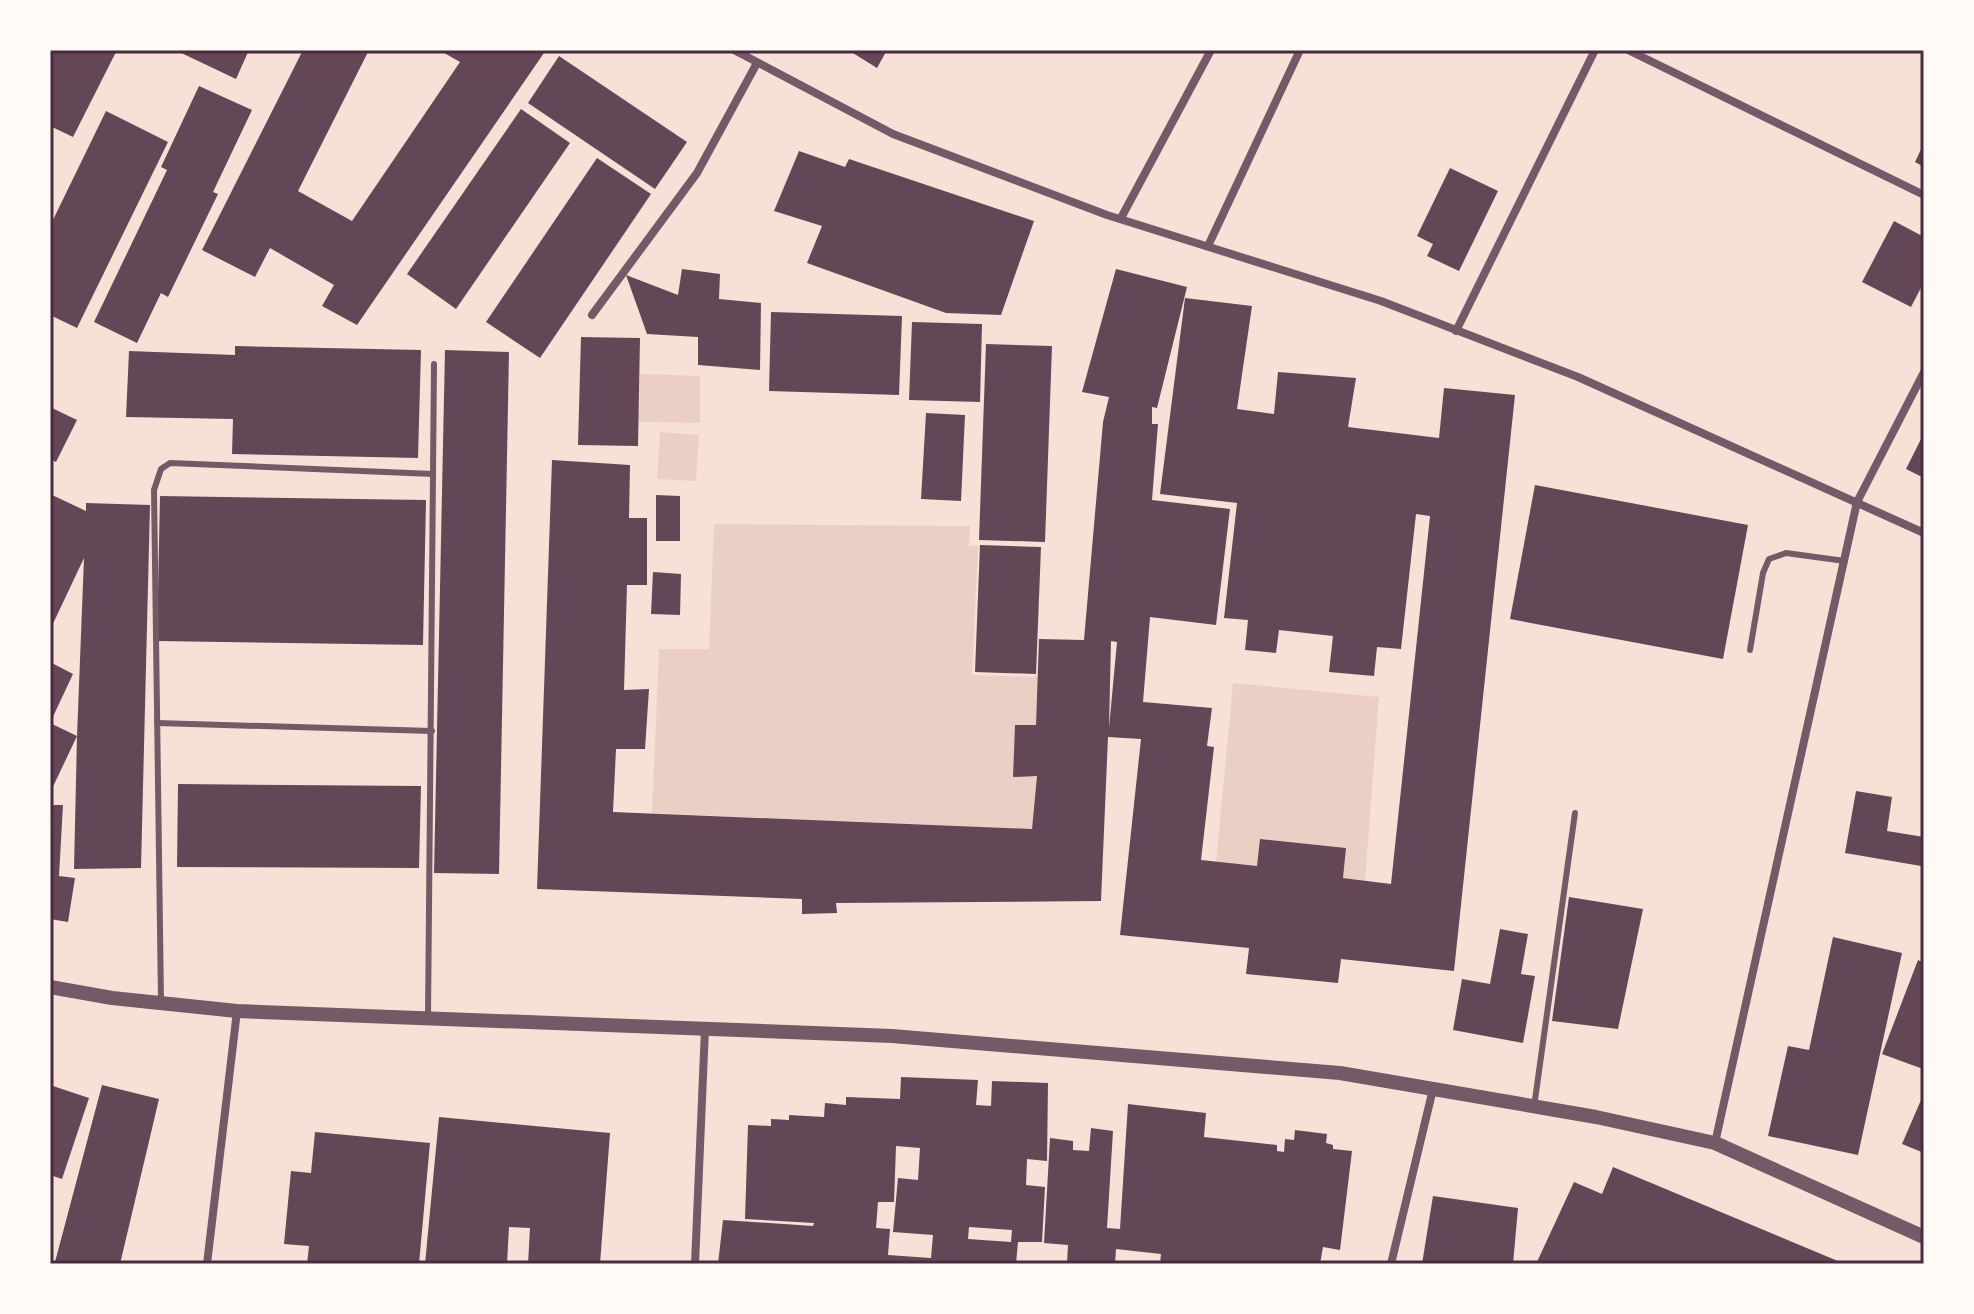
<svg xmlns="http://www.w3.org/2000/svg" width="1974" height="1314" viewBox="0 0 1974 1314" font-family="'Space Grotesk',sans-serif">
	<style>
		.green { fill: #ebcfc5 }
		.building { fill: #644757; fill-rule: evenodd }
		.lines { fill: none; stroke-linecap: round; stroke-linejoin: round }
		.service { stroke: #755966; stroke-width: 6 }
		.minor { stroke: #755966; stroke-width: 8 }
		.tertiary { stroke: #755966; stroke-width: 14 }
		.neatline { fill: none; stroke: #4a2c40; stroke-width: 3 }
	</style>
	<rect width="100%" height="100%" fill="#f7e1d7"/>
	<g class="green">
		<path d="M 640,374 L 700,376 L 700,423 L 639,422 Z"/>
		<path d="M 660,432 L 699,435 L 696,481 L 657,479 Z"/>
		<path d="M 714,524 L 970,526 L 969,546 L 978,546 L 972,675 L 1038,677 L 1036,725 L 1015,726 L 1013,776 L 1037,776 L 1032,829 L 652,813 L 659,649 L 709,649 Z"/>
		<path d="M 1233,683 L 1379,697 L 1365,880 L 1343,878 L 1345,848 L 1261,839 L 1257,866 L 1216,863 Z"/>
	</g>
	<g class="building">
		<path d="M 50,50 L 117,50 L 73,137 L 50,126 Z"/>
		<path d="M 175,50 L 249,50 L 236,79 Z"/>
		<path d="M 303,50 L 369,50 L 298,191 L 352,221 L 460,62 L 439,50 L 546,50 L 357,325 L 322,306 L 334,285 L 270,248 L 255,277 L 202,250 Z"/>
		<path d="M 848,50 L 887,50 L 877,68 Z"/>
		<path d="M 559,56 L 687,142 L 655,189 L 528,103 Z"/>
		<path d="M 199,86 L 252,110 L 213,192 L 218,194 L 168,297 L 161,293 L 137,343 L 94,322 L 167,170 L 161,167 Z"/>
		<path d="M 521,109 L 570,143 L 456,309 L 407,274 Z"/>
		<path d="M 106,111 L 168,142 L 77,328 L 50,315 L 50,226 Z"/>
		<path d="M 1924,143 L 1924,167 L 1915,162 Z"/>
		<path d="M 799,151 L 845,167 L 849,159 L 1034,221 L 1001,315 L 946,313 L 807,263 L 822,226 L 774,211 Z"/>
		<path d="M 597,158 L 651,194 L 540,358 L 486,322 Z"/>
		<path d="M 1450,168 L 1498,191 L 1459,271 L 1427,256 L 1433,244 L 1417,236 Z"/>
		<path d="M 1894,221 L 1924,237 L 1924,282 L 1911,307 L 1862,282 Z"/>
		<path d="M 682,269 L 720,274 L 719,299 L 761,303 L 760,370 L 698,365 L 698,337 L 647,334 L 626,275 L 678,295 Z"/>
		<path d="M 1116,269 L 1187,287 L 1157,408 L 1152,407 L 1152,424 L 1158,424 L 1152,500 L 1230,509 L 1216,625 L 1150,617 L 1143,702 L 1212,708 L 1207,746 L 1214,747 L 1201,860 L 1257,866 L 1260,839 L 1346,848 L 1343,878 L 1391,884 L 1430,516 L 1416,514 L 1401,649 L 1377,647 L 1374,676 L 1329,672 L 1333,636 L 1279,630 L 1276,653 L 1245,650 L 1248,620 L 1224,618 L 1237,503 L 1160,494 L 1185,298 L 1252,306 L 1237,409 L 1274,414 L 1278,372 L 1356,378 L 1348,427 L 1439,438 L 1444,388 L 1515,395 L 1454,971 L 1341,959 L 1338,983 L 1246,974 L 1249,948 L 1120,935 L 1141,739 L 1108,737 L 1101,901 L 836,903 L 837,913 L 802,914 L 802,899 L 537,889 L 552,460 L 630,465 L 629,518 L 647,518 L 647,585 L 627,585 L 624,690 L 649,689 L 645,749 L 616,749 L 613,812 L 1032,829 L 1037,776 L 1013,777 L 1015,725 L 1036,725 L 1039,639 L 1084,640 L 1103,422 L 1109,397 L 1082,392 ZM 1111,641 L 1117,642 L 1109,728 Z"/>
		<path d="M 771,312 L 902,316 L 899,395 L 769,391 Z"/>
		<path d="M 912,322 L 982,324 L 980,402 L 909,400 Z"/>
		<path d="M 581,337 L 640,338 L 638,446 L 578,445 Z"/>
		<path d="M 986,344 L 1052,346 L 1045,542 L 979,540 Z"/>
		<path d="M 235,346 L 421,350 L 418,458 L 232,454 L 233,419 L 126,417 L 129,351 L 235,355 Z"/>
		<path d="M 445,350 L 509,352 L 499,874 L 434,873 Z"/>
		<path d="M 50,407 L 77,420 L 56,462 L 50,459 Z"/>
		<path d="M 926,413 L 965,415 L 961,501 L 921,499 Z"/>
		<path d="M 1924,433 L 1924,478 L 1906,469 Z"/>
		<path d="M 1535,485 L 1748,525 L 1723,659 L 1510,619 Z"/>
		<path d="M 50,494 L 86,511 L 86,503 L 150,505 L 141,868 L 74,869 L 77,736 L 50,793 L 50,662 L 73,674 L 50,723 L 77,736 L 84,558 L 50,630 Z"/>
		<path d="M 656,495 L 680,496 L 680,541 L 656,541 Z"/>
		<path d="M 160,496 L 426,500 L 423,645 L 157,641 Z"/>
		<path d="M 980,545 L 1041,547 L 1036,674 L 975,672 Z"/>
		<path d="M 653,572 L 681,574 L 680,615 L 651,614 Z"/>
		<path d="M 178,784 L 421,786 L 419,868 L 177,867 Z"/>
		<path d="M 1856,791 L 1892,797 L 1887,831 L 1924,837 L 1921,866 L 1845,853 Z"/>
		<path d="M 50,805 L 63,805 L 59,876 L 75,878 L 68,922 L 50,919 Z"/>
		<path d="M 1569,897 L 1643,909 L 1618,1029 L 1552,1021 Z"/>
		<path d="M 1500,929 L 1528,934 L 1521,974 L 1535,976 L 1523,1043 L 1453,1030 L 1462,979 L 1490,984 Z"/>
		<path d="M 1833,937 L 1902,953 L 1858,1155 L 1768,1136 L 1788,1046 L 1809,1050 Z"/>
		<path d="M 1918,960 L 1924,963 L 1923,1069 L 1882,1054 Z"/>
		<path d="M 901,1077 L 978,1080 L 976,1105 L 991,1106 L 992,1081 L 1048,1083 L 1047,1161 L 1027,1159 L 1026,1185 L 1045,1187 L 1042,1242 L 1018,1242 L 1016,1264 L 718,1264 L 723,1220 L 813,1226 L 814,1223 L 745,1219 L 748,1125 L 771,1126 L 771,1119 L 789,1120 L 789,1115 L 824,1117 L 825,1103 L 846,1105 L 846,1097 L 900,1099 ZM 896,1146 L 920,1148 L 918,1180 L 898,1178 L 893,1232 L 933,1235 L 931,1258 L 888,1255 L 890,1229 L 876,1228 L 878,1202 L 894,1202 ZM 969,1227 L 1012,1230 L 1011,1242 L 968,1239 Z"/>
		<path d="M 50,1085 L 89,1098 L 62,1179 L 50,1175 Z"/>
		<path d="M 102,1085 L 159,1099 L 120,1264 L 59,1264 L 55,1262 Z"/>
		<path d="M 1924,1093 L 1924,1153 L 1902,1144 Z"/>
		<path d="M 1128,1104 L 1206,1113 L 1204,1137 L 1277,1145 L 1277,1151 L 1284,1152 L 1285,1139 L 1294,1140 L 1295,1130 L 1327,1134 L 1326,1143 L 1333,1145 L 1333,1149 L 1352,1151 L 1340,1250 L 1323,1247 L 1320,1264 L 1225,1261 L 1233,1264 L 1160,1264 L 1161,1254 L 1116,1249 L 1115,1264 L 1067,1264 L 1068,1245 L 1044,1243 L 1050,1138 L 1073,1141 L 1073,1150 L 1089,1151 L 1091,1128 L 1113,1131 L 1107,1228 L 1120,1229 Z"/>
		<path d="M 439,1117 L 610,1133 L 600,1264 L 528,1264 L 530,1228 L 509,1227 L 507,1264 L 425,1264 Z"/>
		<path d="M 315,1132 L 430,1143 L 419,1264 L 307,1264 L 309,1246 L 284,1244 L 291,1171 L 311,1173 Z"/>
		<path d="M 1613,1167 L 1845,1264 L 1536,1264 L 1574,1182 L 1602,1194 Z"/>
		<path d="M 1433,1196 L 1518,1208 L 1513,1264 L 1422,1264 Z"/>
	</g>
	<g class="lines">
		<g class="service">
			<path d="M 1750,650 L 1763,573 L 1769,559 L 1786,553 L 1845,561"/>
			<path d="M 157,723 L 432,731"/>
			<path d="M 161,1001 L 154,490 L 161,469 L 170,463 L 433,474"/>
			<path d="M 428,1017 L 434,364"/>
			<path d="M 1534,1107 L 1575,813"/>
		</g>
		<g class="minor">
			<path d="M 734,50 L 893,134 L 1107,215 L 1381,301 L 1578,377 L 1924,533"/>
			<path d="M 1628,50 L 1924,195"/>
			<path d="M 1121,218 L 1211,50"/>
			<path d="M 1208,246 L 1300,50"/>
			<path d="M 592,315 L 697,173 L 757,63"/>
			<path d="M 1456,331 L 1595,50"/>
			<path d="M 1715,1143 L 1857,502 L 1924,372"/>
			<path d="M 207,1264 L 237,1011"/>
			<path d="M 695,1264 L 705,1029"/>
			<path d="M 1391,1264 L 1433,1089"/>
		</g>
		<path class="tertiary" d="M 50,987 L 112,998 L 237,1011 L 892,1036 L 1340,1073 L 1596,1117 L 1715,1143 L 1924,1237"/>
	</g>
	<rect width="1974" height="1314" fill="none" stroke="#fffaf5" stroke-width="104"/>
	<rect x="52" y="52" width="1870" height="1210" class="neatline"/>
</svg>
